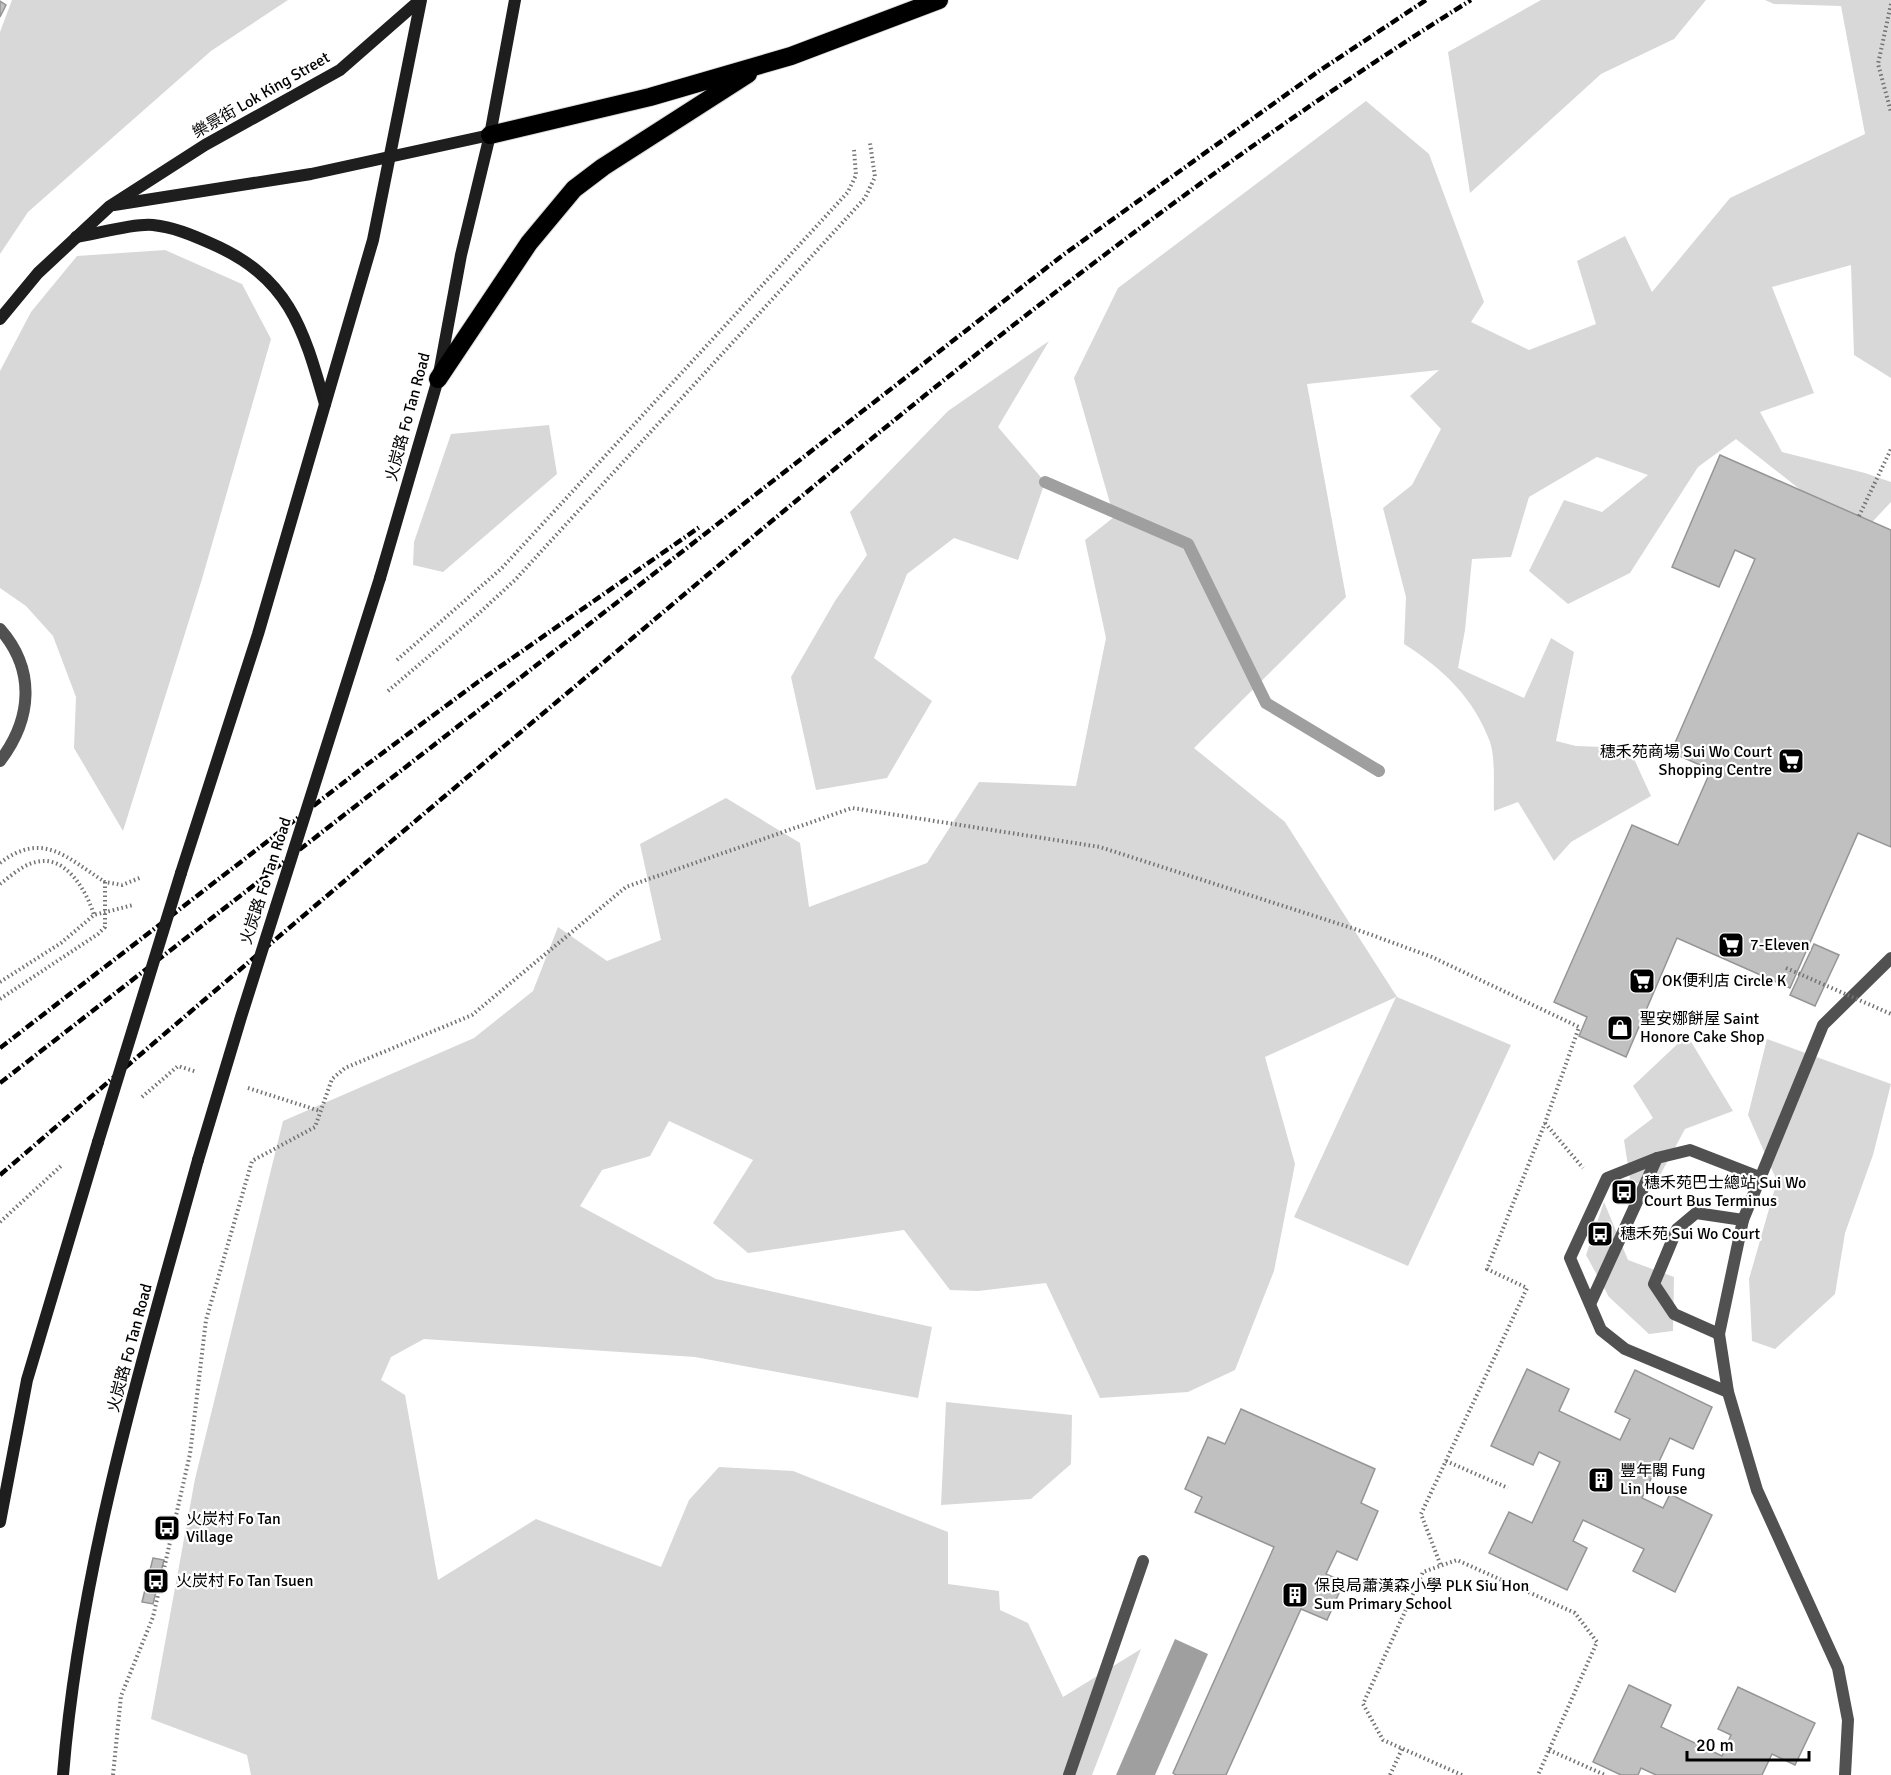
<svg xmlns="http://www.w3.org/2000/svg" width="1891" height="1775" viewBox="0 0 1891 1775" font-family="Signika,'Noto Sans TC',sans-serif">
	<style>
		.green { fill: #d8d8d8 }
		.water { fill: #9f9f9f }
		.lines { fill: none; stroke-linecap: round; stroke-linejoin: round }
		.stream { stroke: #9f9f9f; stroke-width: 12 }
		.building { fill: #c0c0c0; stroke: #959595; stroke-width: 1.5 }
		.highway-casing { stroke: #dbdbdb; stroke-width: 20 }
		.path { stroke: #737373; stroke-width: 4; stroke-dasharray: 1.5 3; stroke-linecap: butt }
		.lane { stroke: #515151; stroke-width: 12 }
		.secondary { stroke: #1e1e1e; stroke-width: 12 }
		.highway { stroke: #000; stroke-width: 18 }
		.rail { stroke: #000; stroke-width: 4.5; stroke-dasharray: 9 3 1.5 3; stroke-linecap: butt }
		.path-bridge { stroke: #737373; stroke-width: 4; stroke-dasharray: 1.5 3; stroke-linecap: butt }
		.secondary-bridge { stroke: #1e1e1e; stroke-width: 12 }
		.labels { text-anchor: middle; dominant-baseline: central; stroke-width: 4.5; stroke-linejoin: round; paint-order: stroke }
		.street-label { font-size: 16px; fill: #000; stroke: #fff }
		.poi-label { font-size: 16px; fill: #000; stroke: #fff; text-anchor: start }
	</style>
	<rect width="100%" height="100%" fill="#fff"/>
	<g class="green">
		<path d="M 12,0 L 288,0 L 211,51 L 28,212 L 0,254 L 0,32 Z"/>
		<path d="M 1541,0 L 1706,0 L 1674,39 L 1601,74 L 1470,193 L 1448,52 Z"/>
		<path d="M 1765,0 L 1891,0 L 1891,378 L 1854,355 L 1851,265 L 1772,287 L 1814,393 L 1760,412 L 1782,452 L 1865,473 L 1891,482 L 1891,502 L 1859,536 L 1736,439 L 1698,467 L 1630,573 L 1568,604 L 1529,571 L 1564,500 L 1602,512 L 1648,475 L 1597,457 L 1529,497 L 1511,557 L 1472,559 L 1465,630 L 1458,668 L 1524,698 L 1551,638 L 1574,652 L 1556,741 L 1576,746 L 1629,748 L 1651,796 L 1571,842 L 1554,861 L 1518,802 L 1494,811 C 1493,792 1496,759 1490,742 C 1474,698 1442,668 1404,644 L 1406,597 L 1383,508 L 1412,485 L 1441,429 L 1410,396 L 1439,370 L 1307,384 L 1346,597 L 1194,748 L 1285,822 L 1397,997 L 1511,1045 L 1408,1266 L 1294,1217 L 1396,997 L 1265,1057 L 1295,1164 L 1274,1271 L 1235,1370 L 1188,1392 L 1100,1398 L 1046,1283 L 978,1291 L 950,1290 L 904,1230 L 748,1253 L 713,1223 L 753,1160 L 669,1121 L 650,1156 L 602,1170 L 580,1206 L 716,1279 L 932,1327 L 918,1398 L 695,1357 L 424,1339 L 391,1357 L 381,1380 L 405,1395 L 438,1580 L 536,1519 L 661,1567 L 689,1500 L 719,1467 L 793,1471 L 948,1532 L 948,1584 L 999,1591 L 1000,1610 L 1028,1623 L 1063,1697 L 1141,1649 L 1092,1775 L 251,1775 L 247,1755 L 151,1719 L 195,1479 L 283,1121 L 474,1038 L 533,991 L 558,927 L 607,961 L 661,940 L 640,844 L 726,798 L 800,843 L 809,907 L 927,863 L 979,782 L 1076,786 L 1106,638 L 1085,540 L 1114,517 L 1074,378 L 1118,288 L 1366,101 L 1429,154 L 1484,302 L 1471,322 L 1529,350 L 1596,324 L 1577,261 L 1625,236 L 1652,292 L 1730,198 L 1865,134 L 1841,6 L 1774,4 Z"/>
		<path d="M 165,250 L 242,284 L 271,339 L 202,579 L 123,831 L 74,748 L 76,697 L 53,636 L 26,606 L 0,588 L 0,371 L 31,312 L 77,256 Z"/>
		<path d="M 1049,341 L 998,427 L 1045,482 L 1018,560 L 954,538 L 907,574 L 874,658 L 932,701 L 887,778 L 816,790 L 791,677 L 835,601 L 867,555 L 850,512 L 948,411 Z"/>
		<path d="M 549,425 L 557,474 L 443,572 L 413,565 L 414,542 L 451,434 Z"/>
		<path d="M 1687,1035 L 1733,1111 L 1685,1129 L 1659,1177 L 1631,1185 L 1624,1140 L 1653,1118 L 1633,1086 Z"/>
		<path d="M 1767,1039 L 1891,1084 L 1873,1155 L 1845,1233 L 1835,1294 L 1775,1349 L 1752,1341 L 1749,1279 L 1777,1181 L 1748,1115 Z"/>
		<path d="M 1604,1202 L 1628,1260 L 1674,1277 L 1673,1331 L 1649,1334 L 1609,1297 L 1586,1255 Z"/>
		<path d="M 946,1402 L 1072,1415 L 1071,1464 L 1031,1499 L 941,1505 Z"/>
	</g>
	<path class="water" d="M 1175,1639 L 1208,1654 L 1155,1775 L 1116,1775 Z"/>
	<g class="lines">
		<path class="stream" d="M 1045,482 L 1188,544 L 1266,703 L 1379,771"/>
	</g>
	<g class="building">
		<path d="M 0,1 L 6,5 L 0,17 Z"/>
		<path d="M 1720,455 L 1891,530 L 1891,847 L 1858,833 L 1790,988 L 1677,938 L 1626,1057 L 1579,1036 L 1587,1017 L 1554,1002 L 1632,825 L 1678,845 L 1711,770 L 1671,752 L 1755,559 L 1735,550 L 1719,587 L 1672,567 Z"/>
		<path d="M 1814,944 L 1839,955 L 1815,1006 L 1790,995 Z"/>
		<path d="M 1527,1369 L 1569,1389 L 1559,1411 L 1620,1440 L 1630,1419 L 1615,1412 L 1635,1370 L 1712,1407 L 1693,1449 L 1670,1438 L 1642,1498 L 1663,1508 L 1670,1494 L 1712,1515 L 1675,1592 L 1633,1571 L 1644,1549 L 1583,1520 L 1573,1541 L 1587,1548 L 1567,1590 L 1489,1553 L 1509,1512 L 1532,1523 L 1560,1462 L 1539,1452 L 1533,1465 L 1491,1446 Z"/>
		<path d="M 1241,1409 L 1375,1469 L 1361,1503 L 1378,1511 L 1357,1560 L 1337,1551 L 1326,1574 L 1344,1582 L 1327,1620 L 1301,1609 L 1226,1775 L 1176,1775 L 1173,1773 L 1274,1547 L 1195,1512 L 1202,1497 L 1185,1489 L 1208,1437 L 1225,1444 Z"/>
		<path d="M 153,1558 L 164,1560 L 153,1604 L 142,1602 Z"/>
		<path d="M 1629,1685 L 1671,1705 L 1661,1727 L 1722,1756 L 1731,1735 L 1718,1729 L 1738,1687 L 1815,1723 L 1795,1765 L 1772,1754 L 1762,1775 L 1656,1775 L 1641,1768 L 1638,1775 L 1621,1775 L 1593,1762 Z"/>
	</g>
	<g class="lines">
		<g class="highway-casing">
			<g id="highway">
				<path d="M 490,135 L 650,97 L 791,56 L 939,0"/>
				<path d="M 438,379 L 529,243 L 574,189 L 603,167 L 748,74"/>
			</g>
		</g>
		<g class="path">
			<path d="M 1891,4 L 1878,64 L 1891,112"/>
			<path d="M 1859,516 L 1891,449"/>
			<path d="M 397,660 L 502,568 L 848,192 L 856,175 L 854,150"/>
			<path d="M 388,691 L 476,616 L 515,580 L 865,198 L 875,177 L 870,143"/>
			<path d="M 0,863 C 43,830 67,858 105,882"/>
			<path d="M 0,884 C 11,876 22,865 36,862 C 66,854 87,892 94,915"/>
			<path d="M 0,982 L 61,943 L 94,915 L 133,905"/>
			<path d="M 0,999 L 98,934 L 105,927 L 105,882 L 122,885 L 142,877"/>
			<path d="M 248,1088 L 320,1111"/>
			<path d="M 142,1097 L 178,1066 L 197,1072"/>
			<path d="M 1545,1123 L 1583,1168"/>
			<path d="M 0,1222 L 61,1166"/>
			<path d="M 1446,1461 L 1508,1488"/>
			<path d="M 1549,1750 L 1605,1775"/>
			<path d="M 113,1775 L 121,1696 L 153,1617 L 190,1454 L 206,1320 L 252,1161 L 315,1127 L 332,1079 L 345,1068 L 472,1015 L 626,887 L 852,808 L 1100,847 L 1358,930 L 1432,957 L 1579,1027 L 1545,1123 L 1487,1269 L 1527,1288 L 1421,1514 L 1441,1566"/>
			<path d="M 1390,1775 L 1402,1749"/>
			<path d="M 1462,1775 L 1383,1740 L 1363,1704 L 1423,1572 L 1457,1560 L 1575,1613 L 1597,1642 L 1538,1775"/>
		</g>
		<g class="lane">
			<path d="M 0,629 C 36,670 32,719 0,761"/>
			<path d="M 1591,1302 L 1657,1158"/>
			<path d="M 1719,1334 L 1674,1314 L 1654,1284 L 1677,1229 L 1696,1213 L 1743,1220"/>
			<path d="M 1728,1392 L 1625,1349 L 1601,1330 L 1570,1258 L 1607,1178 L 1657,1158 L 1690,1150 L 1762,1178"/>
			<path d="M 1069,1775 L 1143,1561"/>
			<path d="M 1845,1775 L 1848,1720 L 1838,1668 L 1757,1490 L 1728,1392 L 1719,1334 L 1743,1220 L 1823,1025 L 1891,958"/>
		</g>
		<g class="secondary">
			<path d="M 114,205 L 311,174 L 490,135"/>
			<path d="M 76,237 C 96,234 135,223 153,225 C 173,227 192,235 210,243 C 289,277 303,327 325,404"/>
			<path d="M 0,319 L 38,273 L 110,206 L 205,145 L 340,70 L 420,0"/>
			<path d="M 380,578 L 438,379 L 461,255 L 490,135 L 515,0"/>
			<path d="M 181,873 L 258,634 L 373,240 L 421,0"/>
			<path d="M 0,1522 L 27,1380 L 98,1142"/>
			<path d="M 63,1775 C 80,1565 142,1362 198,1160"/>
		</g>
		<use href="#highway" class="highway"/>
		<g class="rail">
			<path d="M 0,1048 L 365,766 L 478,682 L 701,526"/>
			<path d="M 0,1083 L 1063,255 L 1319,71 L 1426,0"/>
			<path d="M 0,1175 C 210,994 422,815 635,636 C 902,410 1174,186 1471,0"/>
		</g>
		<path class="path-bridge" d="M 1786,968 L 1891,1014"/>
		<g class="secondary-bridge">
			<path d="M 98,1142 L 181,873"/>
			<path d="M 198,1160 L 241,1017 L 380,578"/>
		</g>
	</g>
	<defs>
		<g id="supermarket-square" transform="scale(1.35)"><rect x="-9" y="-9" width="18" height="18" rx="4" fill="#000" stroke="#fff"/><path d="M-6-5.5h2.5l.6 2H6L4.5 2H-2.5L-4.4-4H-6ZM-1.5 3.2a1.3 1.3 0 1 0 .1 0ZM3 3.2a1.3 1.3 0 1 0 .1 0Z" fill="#fff"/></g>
		<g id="shop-square" transform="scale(1.35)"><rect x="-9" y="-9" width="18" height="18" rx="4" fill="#000" stroke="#fff"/><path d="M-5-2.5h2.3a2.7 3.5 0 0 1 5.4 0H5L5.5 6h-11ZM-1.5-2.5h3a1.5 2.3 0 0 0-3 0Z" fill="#fff"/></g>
		<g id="bus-square" transform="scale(1.35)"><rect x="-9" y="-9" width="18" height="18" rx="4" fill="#000" stroke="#fff"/><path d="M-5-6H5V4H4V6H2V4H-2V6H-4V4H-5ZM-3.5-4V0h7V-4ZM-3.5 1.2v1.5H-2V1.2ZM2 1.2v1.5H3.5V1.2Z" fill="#fff"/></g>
		<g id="building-square" transform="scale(1.35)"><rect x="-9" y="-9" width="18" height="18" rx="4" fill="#000" stroke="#fff"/><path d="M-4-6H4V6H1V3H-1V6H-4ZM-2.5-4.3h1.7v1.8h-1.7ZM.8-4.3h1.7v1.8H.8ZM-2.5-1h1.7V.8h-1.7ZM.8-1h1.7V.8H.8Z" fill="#fff"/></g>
	</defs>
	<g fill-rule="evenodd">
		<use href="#supermarket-square" x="1791" y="761"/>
		<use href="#supermarket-square" x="1731" y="945"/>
		<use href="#supermarket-square" x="1642" y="981"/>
		<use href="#shop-square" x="1620" y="1028"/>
		<use href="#bus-square" x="1624" y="1192"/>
		<use href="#bus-square" x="1600" y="1234"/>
		<use href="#building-square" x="1601" y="1480"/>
		<use href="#bus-square" x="167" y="1528"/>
		<use href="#bus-square" x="156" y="1581"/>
		<use href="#building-square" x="1295" y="1595"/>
	</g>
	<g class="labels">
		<g class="street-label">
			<text transform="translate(261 95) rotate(-30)">樂景街 Lok King Street</text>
			<text transform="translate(408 417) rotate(-75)">火炭路 Fo Tan Road</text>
			<text transform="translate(266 881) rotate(-72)">火炭路 Fo Tan Road</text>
			<text transform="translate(130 1348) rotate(-75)">火炭路 Fo Tan Road</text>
		</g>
		<g class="poi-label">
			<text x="1772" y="752" text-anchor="end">穗禾苑商場 Sui Wo Court<tspan x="1772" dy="18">Shopping Centre</tspan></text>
			<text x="1750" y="945">7-Eleven</text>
			<text x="1662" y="981">OK便利店 Circle K</text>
			<text x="1640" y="1019">聖安娜餅屋 Saint<tspan x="1640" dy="18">Honore Cake Shop</tspan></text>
			<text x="1644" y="1183">穗禾苑巴士總站 Sui Wo<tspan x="1644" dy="18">Court Bus Terminus</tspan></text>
			<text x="1620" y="1234">穗禾苑 Sui Wo Court</text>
			<text x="1620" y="1471">豐年閣 Fung<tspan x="1620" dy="18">Lin House</tspan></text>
			<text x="186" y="1519">火炭村 Fo Tan<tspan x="186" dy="18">Village</tspan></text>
			<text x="176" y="1581">火炭村 Fo Tan Tsuen</text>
			<text x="1314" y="1586">保良局蕭漢森小學 PLK Siu Hon<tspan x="1314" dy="18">Sum Primary School</tspan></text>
		</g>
	</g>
	<path d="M1687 1751v9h122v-9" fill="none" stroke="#000000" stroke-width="3"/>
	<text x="1696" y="1751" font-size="18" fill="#000000" stroke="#ffffff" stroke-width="4.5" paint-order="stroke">20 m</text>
</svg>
